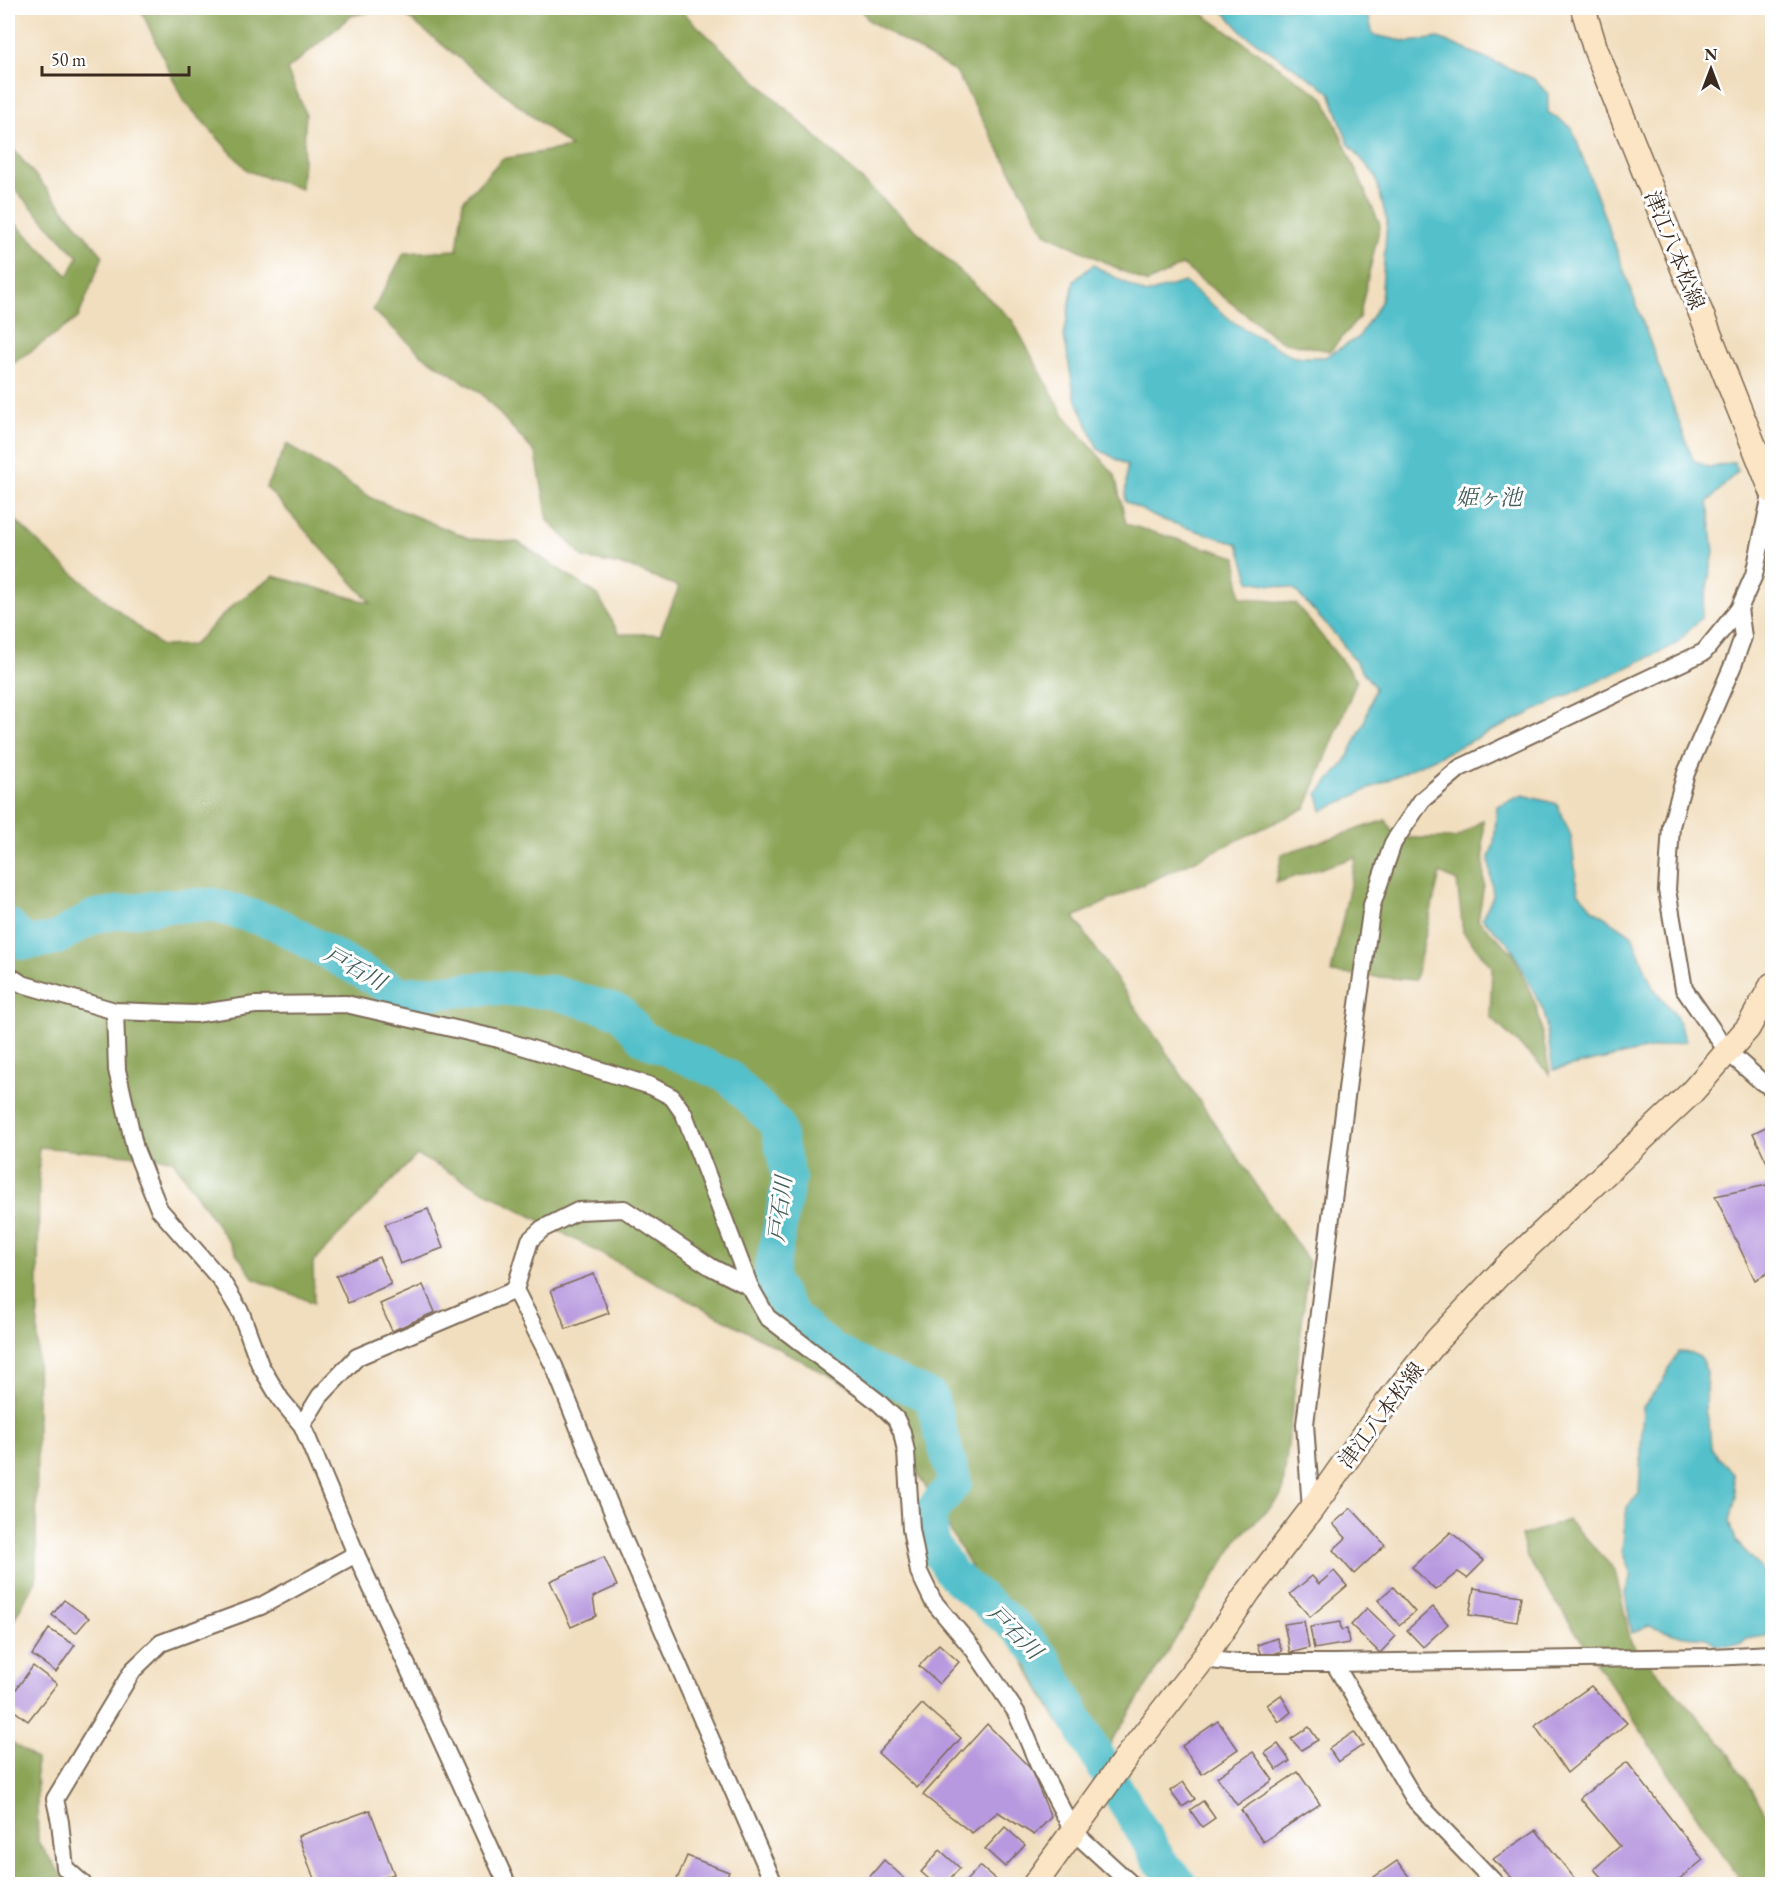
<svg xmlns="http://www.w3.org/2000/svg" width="1780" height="1892" viewBox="0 0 1780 1892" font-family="'EB Garamond','Noto Serif JP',serif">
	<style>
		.forest { fill: #8ba456; stroke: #63673a; stroke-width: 1.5 }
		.water { fill: #52c0ca; stroke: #467574; stroke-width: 1.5 }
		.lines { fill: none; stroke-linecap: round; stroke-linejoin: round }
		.river { stroke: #52c0ca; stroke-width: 34 }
		.building { fill: #b799df }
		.minor-casing { stroke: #7b6956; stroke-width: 20 }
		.secondary-casing { stroke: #7b6956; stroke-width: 27 }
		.minor { stroke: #fff; stroke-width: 16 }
		.secondary { stroke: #fce5c4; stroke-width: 24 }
		.labels { text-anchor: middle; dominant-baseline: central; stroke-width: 6; stroke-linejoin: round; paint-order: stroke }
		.street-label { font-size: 21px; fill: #3b2a1e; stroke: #fff }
		.water-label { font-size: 22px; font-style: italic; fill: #435e5a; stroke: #fff }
	</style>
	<rect width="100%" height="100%" fill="#fff"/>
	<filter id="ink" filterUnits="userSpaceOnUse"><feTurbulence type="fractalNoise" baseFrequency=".0167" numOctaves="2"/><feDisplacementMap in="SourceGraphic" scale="12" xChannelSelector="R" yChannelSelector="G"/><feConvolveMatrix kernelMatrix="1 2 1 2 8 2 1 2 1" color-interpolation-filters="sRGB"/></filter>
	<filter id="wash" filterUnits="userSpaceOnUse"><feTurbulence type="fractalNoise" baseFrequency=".008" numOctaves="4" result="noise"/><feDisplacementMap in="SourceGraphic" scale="24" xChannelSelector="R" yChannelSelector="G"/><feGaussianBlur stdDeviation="1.35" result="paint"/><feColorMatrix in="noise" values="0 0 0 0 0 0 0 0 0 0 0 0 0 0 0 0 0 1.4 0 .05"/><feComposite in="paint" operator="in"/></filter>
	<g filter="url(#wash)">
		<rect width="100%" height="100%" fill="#f1debe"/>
		<g class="forest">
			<path d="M 140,8 L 388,8 L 351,16 L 287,70 L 306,114 L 301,189 L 248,171 L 183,100 Z"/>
			<path d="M 396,8 L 678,8 L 1012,320 L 1064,415 L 1115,475 L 1126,524 L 1237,557 L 1240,597 L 1296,604 L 1357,680 L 1306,808 L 1074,917 L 1309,1262 L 1282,1496 L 1239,1537 L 1093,1772 L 1054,1715 L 877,1401 L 417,1155 L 313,1262 L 314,1303 L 254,1279 L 172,1159 L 39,1147 L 36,1580 L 8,1630 L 8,513 L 58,561 L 161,646 L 193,645 L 233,605 L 274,576 L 371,603 L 266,487 L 287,444 L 373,499 L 471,539 L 518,542 L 598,595 L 619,634 L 660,634 L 679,587 L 630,567 L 584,558 L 548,520 L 536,454 L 480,392 L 423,356 L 373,310 L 404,253 L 457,250 L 463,201 L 502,159 L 571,147 Z"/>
			<path d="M 861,8 L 1199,8 L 1201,13 L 1324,98 L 1380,225 L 1359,318 L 1330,351 L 1280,341 L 1182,265 L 1147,283 L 1045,233 L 956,72 L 868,20 Z"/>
			<path d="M 8,143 L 103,256 L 78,318 L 8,367 L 8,216 L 68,276 L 78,257 L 8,182 Z"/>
			<path d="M 1386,820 L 1396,838 L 1456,838 L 1483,820 L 1484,885 L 1478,920 L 1513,953 L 1537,1008 L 1550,1074 L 1490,1017 L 1492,967 L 1463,932 L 1457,881 L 1440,873 L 1415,980 L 1331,973 L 1356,857 L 1276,883 L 1282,854 Z"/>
			<path d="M 1568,1520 L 1615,1570 L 1631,1643 L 1725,1747 L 1772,1824 L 1772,1884 L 1742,1884 L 1527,1558 L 1521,1536 Z"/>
			<path d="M 8,1739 L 36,1760 L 38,1842 L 63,1877 L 64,1884 L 8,1884 Z"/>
		</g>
		<g class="water">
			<path d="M 1221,8 L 1356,8 L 1368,15 L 1373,35 L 1409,42 L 1439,38 L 1534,79 L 1548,94 L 1548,112 L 1572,128 L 1693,460 L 1710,468 L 1734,462 L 1738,471 L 1708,502 L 1714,552 L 1701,618 L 1675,645 L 1322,811 L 1318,794 L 1345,762 L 1364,723 L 1375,688 L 1338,638 L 1294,589 L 1250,581 L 1238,544 L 1157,518 L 1125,501 L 1127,465 L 1098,449 L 1074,394 L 1064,335 L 1074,281 L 1093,265 L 1145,294 L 1184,282 L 1236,324 L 1293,357 L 1325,357 L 1358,338 L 1381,302 L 1387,221 L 1375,175 L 1348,143 L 1330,92 L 1243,33 Z"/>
			<path d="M 1523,795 L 1557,804 L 1571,836 L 1578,892 L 1594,910 L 1632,935 L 1652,986 L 1676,1016 L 1686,1041 L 1553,1070 L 1544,1012 L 1511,946 L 1482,918 L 1493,896 L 1489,858 L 1494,843 L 1497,806 Z"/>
			<path d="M 1678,1352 L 1692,1353 L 1701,1358 L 1707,1373 L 1705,1411 L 1709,1421 L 1711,1448 L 1733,1474 L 1736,1497 L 1730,1521 L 1736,1541 L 1770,1578 L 1772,1590 L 1771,1635 L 1747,1639 L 1740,1645 L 1715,1645 L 1707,1638 L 1677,1635 L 1649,1626 L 1632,1633 L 1625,1593 L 1631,1575 L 1622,1551 L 1627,1507 L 1639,1494 L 1643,1407 L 1662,1382 Z"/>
		</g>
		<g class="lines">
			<path class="river" d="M 8,925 L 25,943 L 55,939 L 95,916 L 165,906 L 214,905 L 275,923 L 401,994 L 493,988 L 552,992 L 620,1012 L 644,1039 L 729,1077 L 777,1125 L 789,1179 L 770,1278 C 777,1289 783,1303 792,1314 C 824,1354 885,1376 931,1397 L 955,1483 L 929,1514 L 933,1545 L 954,1576 L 1019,1630 L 1044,1659 L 1091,1746 L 1160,1861 L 1181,1884"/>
		</g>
		<g id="blocks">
			<g class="building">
				<path d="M 1772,1124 L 1772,1173 L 1753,1133 Z"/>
				<path d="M 1772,1184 L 1772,1271 L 1755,1280 L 1715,1196 Z"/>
				<path d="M 428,1209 L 443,1248 L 400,1264 L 385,1224 Z"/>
				<path d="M 379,1257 L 391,1284 L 348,1303 L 336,1276 Z"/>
				<path d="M 594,1274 L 609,1313 L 566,1329 L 551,1290 Z"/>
				<path d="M 423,1285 L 435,1312 L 392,1331 L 380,1304 Z"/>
				<path d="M 1351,1508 L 1385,1545 L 1354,1574 L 1333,1550 L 1346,1538 L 1333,1524 Z"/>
				<path d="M 1451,1532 L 1484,1561 L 1467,1578 L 1458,1572 L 1435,1590 L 1412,1567 Z"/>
				<path d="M 604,1557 L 617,1586 L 593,1597 L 596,1616 L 571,1627 L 550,1581 Z"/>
				<path d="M 1334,1571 L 1347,1586 L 1310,1617 L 1290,1594 L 1312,1576 L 1319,1584 Z"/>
				<path d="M 1393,1587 L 1415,1612 L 1399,1625 L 1378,1600 Z"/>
				<path d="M 1474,1588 L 1521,1596 L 1517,1622 L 1469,1615 Z"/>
				<path d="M 64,1600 L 89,1618 L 76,1633 L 52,1615 Z"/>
				<path d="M 1433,1607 L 1448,1624 L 1423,1647 L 1407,1630 Z"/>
				<path d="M 1367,1608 L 1396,1636 L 1380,1653 L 1351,1625 Z"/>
				<path d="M 1304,1621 L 1309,1648 L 1290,1653 L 1284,1624 Z"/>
				<path d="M 1340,1622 L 1341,1630 L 1347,1629 L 1349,1643 L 1314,1649 L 1310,1627 Z"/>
				<path d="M 49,1629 L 75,1645 L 56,1672 L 32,1655 Z"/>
				<path d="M 1277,1638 L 1282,1651 L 1262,1658 L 1257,1645 Z"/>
				<path d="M 939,1644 L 959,1662 L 939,1684 L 919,1666 Z"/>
				<path d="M 33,1666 L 57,1684 L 28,1721 L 8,1706 L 8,1700 Z"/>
				<path d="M 1591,1686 L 1627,1723 L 1567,1773 L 1535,1726 Z"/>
				<path d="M 1281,1695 L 1291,1712 L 1279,1722 L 1267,1705 Z"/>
				<path d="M 922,1704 L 961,1738 L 917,1788 L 878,1753 Z"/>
				<path d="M 1218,1721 L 1238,1749 L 1202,1774 L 1182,1746 Z"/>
				<path d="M 987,1724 L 1030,1768 L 1051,1817 L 1034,1835 L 998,1812 L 972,1833 L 923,1795 Z"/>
				<path d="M 1309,1727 L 1318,1740 L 1301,1750 L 1291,1739 Z"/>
				<path d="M 1354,1732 L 1363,1745 L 1338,1762 L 1329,1749 Z"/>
				<path d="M 1278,1744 L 1290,1761 L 1277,1770 L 1265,1753 Z"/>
				<path d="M 1253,1752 L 1273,1780 L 1237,1805 L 1217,1777 Z"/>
				<path d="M 1627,1762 L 1703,1860 L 1673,1884 L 1607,1884 L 1594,1869 L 1620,1846 L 1580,1798 Z"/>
				<path d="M 1298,1772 L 1320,1804 L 1263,1842 L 1241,1810 Z"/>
				<path d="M 1183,1782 L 1195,1799 L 1182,1807 L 1170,1791 Z"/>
				<path d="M 1203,1801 L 1215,1818 L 1202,1827 L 1190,1810 Z"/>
				<path d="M 370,1810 L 394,1874 L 366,1884 L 316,1884 L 298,1836 Z"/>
				<path d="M 1005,1827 L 1025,1845 L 1005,1867 L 985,1849 Z"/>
				<path d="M 1536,1830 L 1579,1884 L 1518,1884 L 1493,1859 Z"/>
				<path d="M 940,1850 L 960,1868 L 945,1884 L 935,1884 L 921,1872 Z"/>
				<path d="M 687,1856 L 729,1872 L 724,1884 L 675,1884 Z"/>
				<path d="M 884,1860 L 904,1878 L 898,1884 L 868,1884 L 865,1882 Z"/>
				<path d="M 1397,1861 L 1410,1878 L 1401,1884 L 1364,1884 Z"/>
				<path d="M 980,1866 L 1001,1884 L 963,1884 Z"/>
			</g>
		</g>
	</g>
	<g filter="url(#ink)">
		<use href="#blocks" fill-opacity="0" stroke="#7b6956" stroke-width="1.5"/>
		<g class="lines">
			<g class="minor-casing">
				<g id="minor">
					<path d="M 1739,609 L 1743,637 L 1733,665 L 1686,773 L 1671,826 L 1667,890 L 1684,989 L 1727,1051 L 1762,1082 L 1772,1088"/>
					<path d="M 8,975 L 22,984 L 115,1011 L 195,1014 L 255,1005 L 346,1004 L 499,1039 L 651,1086 L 672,1097 L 684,1114 L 750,1287 L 767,1317 L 877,1401 L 896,1419 L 902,1432 L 906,1452 L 911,1529 L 919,1572 L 933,1601 L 974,1650 L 1016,1712 L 1040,1768 L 1073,1831 L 1131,1884"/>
					<path d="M 115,1011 L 117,1070 L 135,1149 L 159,1209 L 221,1280 L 241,1313 L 260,1365 L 281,1400 L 302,1425 L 356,1554 L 507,1884"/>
					<path d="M 750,1287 L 711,1267 L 624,1209 L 578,1211 L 542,1229 L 530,1240 L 515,1290 L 554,1366 L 623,1538 L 774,1884"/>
					<path d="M 302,1425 L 320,1396 L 357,1357 L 515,1290"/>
					<path d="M 1311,1510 L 1305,1424 L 1354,1033 L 1372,905 L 1393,843 L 1422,800 L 1460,768 L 1704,652 L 1739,609 L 1754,575 L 1772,490"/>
					<path d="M 1203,1659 L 1237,1663 L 1334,1663 L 1713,1657 L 1772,1654"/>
					<path d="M 1334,1663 L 1415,1800 L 1496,1884"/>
					<path d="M 83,1884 L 65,1868 L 60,1822 L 55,1799 L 133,1670 L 161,1643 L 261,1606 L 356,1554"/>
				</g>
			</g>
			<g class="secondary-casing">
				<g id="secondary">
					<path d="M 1583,8 L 1595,48 L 1772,491"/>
					<path d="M 1035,1884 L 1125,1759 L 1203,1659 L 1249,1591 L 1311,1510 L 1381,1411 L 1438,1339 L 1506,1267 L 1691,1093 L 1748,1028 L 1772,985"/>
				</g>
			</g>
			<use href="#minor" class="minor"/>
			<use href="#secondary" class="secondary"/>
		</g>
	</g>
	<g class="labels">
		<g class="street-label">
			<text transform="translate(1675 250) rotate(68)">津江八本松線</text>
			<text transform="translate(1381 1415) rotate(-53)">津江八本松線</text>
		</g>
		<g class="water-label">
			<text x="1489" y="497">姫ヶ池</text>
			<text transform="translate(355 968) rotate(29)">戸石川</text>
			<text transform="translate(780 1209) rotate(-83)">戸石川</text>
			<text transform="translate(1015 1632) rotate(45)">戸石川</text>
		</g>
	</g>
	<rect width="1780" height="1892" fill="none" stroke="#fff" stroke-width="30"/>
	<g transform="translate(1711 69)" stroke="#ffffff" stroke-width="4.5" paint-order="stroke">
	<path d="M0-4.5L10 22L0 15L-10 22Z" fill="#3b2a1e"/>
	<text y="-9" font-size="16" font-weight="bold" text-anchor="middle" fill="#3b2a1e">N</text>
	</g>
	<path d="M42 66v9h147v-9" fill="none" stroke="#3b2a1e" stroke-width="3"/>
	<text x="51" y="66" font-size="18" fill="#3b2a1e" stroke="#ffffff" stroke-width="4.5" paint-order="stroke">50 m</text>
</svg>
